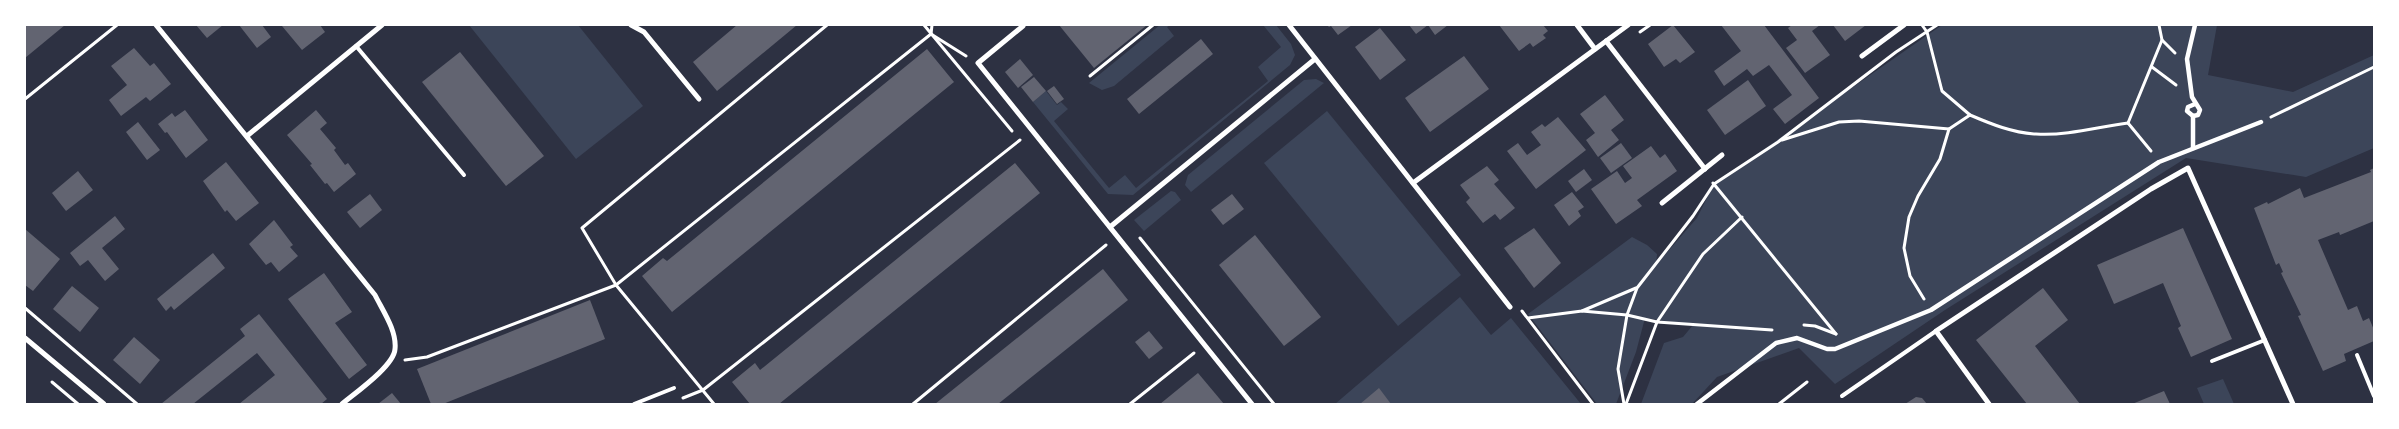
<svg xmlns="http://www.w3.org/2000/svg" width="2399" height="429" viewBox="0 0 2399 429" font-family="'PT Serif',serif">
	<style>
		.green { fill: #3c4559 }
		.building { fill: #626471 }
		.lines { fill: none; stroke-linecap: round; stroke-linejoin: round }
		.path { stroke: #fff; stroke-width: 3 }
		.service { stroke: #fff; stroke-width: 4 }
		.pedestrian { stroke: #fff; stroke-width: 4.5 }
		.minor { stroke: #fff; stroke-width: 5 }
	</style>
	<rect width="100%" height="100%" fill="#2d3142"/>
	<g class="green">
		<path d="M 469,25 L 578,25 L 643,106 L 576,159 Z"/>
		<path d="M 1160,25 L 1170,25 L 1167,27 L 1174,36 L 1114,86 L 1102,90 L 1089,83 Z"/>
		<path d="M 1263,25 L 1276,25 L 1291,44 L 1295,55 L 1290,65 L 1133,195 L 1108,194 L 1033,102 L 1046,91 L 1057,105 L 1061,102 L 1068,109 L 1054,121 L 1109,188 L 1125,175 L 1136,188 L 1268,81 L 1258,67 L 1281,47 Z"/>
		<path d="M 1942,25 L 2217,25 L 2208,75 L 2293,92 L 2374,55 L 2374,148 L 2306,177 L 2186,158 L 1945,310 L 1835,384 L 1799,348 L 1717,377 L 1692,404 L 1641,404 L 1664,343 L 1683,337 L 1693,325 L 1645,318 L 1636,352 L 1616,404 L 1597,404 L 1528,314 L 1632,237 L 1647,245 L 1657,254 L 1656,265 L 1697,218 L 1714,184 Z"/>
		<path d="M 1316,79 L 1324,83 L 1191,192 L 1185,185 L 1188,175 L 1304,80 Z"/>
		<path d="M 1327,111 L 1461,275 L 1398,326 L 1264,163 Z"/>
		<path d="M 1171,191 L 1175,192 L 1181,200 L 1144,231 L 1134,220 Z"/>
		<path d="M 1460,297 L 1491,335 L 1511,318 L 1581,404 L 1335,404 Z"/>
		<path d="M 2223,379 L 2234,404 L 2204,404 L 2197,388 Z"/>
	</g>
	<g class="building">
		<path d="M 25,25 L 65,25 L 25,58 Z"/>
		<path d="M 196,25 L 223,25 L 207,38 Z"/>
		<path d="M 239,25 L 262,25 L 271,37 L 257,48 Z"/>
		<path d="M 283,25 L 320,25 L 325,32 L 302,50 L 282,26 Z"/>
		<path d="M 737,25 L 797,25 L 717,91 L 693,62 Z"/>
		<path d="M 1059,25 L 1147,25 L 1094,68 Z"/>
		<path d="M 1327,25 L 1352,25 L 1338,35 L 1331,26 L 1329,27 Z"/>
		<path d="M 1409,25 L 1448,25 L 1435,35 L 1428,25 L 1416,34 Z"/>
		<path d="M 1499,25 L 1543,25 L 1548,31 L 1543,35 L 1546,38 L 1533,47 L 1530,43 L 1519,51 Z"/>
		<path d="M 1673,25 L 1695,52 L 1680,63 L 1676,59 L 1664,67 L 1648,44 Z"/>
		<path d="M 1721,25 L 1764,25 L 1819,98 L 1785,124 L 1773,109 L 1792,95 L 1769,65 L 1753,76 L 1747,69 L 1724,86 L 1714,71 L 1741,51 Z"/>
		<path d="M 1792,25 L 1820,25 L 1812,31 L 1830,55 L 1805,73 L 1786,48 L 1797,40 L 1788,28 Z"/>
		<path d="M 1833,25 L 1866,25 L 1845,41 Z"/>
		<path d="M 1380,28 L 1406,60 L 1380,80 L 1355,47 Z"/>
		<path d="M 1201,39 L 1213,54 L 1139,114 L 1127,99 Z"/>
		<path d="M 134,48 L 150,66 L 154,63 L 171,84 L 150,101 L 146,97 L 121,116 L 109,100 L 127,85 L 111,66 Z"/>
		<path d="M 927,49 L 954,82 L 672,312 L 642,276 L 663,258 L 667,261 Z"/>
		<path d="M 460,52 L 544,156 L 506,186 L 422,82 Z"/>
		<path d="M 1464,56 L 1489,89 L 1430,132 L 1405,98 Z"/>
		<path d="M 1020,59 L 1033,75 L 1018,88 L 1005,72 Z"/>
		<path d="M 1034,77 L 1046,91 L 1033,102 L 1021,87 Z"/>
		<path d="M 1748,80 L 1766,106 L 1725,135 L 1707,110 Z"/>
		<path d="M 1054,86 L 1064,99 L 1057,104 L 1047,91 Z"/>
		<path d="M 1605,95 L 1624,120 L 1611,130 L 1619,140 L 1598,157 L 1586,140 L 1595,133 L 1580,114 Z"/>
		<path d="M 185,110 L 208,140 L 186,158 L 167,132 L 165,133 L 158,124 L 172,113 L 175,117 Z"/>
		<path d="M 316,110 L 327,123 L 320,129 L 336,148 L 334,150 L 345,165 L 348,163 L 356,174 L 334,192 L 327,183 L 325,184 L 310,165 L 312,164 L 287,135 Z"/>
		<path d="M 1558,117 L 1586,150 L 1536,189 L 1507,151 L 1518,143 L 1527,155 L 1541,145 L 1531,132 L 1542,124 L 1545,127 Z"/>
		<path d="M 138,122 L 160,150 L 147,160 L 126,132 Z"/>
		<path d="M 1621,143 L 1632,158 L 1611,173 L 1600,158 Z"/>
		<path d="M 1651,146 L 1660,158 L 1665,154 L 1677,171 L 1637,200 L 1642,206 L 1616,224 L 1591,189 L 1617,171 L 1625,183 L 1632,178 L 1623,166 Z"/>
		<path d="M 226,162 L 259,203 L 236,221 L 227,210 L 225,212 L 203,181 Z"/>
		<path d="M 1015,163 L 1040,193 L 779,404 L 750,404 L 732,382 L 755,363 L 760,370 Z"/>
		<path d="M 1487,166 L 1499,180 L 1494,184 L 1515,208 L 1500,220 L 1495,214 L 1483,223 L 1466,202 L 1470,198 L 1460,185 Z"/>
		<path d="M 2374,168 L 2374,221 L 2340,235 L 2339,232 L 2318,240 L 2348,310 L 2357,306 L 2363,321 L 2369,318 L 2374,330 L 2374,341 L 2344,354 L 2346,361 L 2323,371 L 2298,316 L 2301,315 L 2281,273 L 2283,272 L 2279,263 L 2276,265 L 2254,208 L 2267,202 L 2268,204 L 2300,188 L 2304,198 L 2371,172 L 2370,170 Z"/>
		<path d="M 1584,169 L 1592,180 L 1576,192 L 1568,181 Z"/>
		<path d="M 78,171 L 93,190 L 66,211 L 52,193 Z"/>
		<path d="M 1572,192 L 1584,207 L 1578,211 L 1581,216 L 1569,226 L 1554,205 Z"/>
		<path d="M 370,194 L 382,210 L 360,228 L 347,212 Z"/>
		<path d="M 1232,194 L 1244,209 L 1223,225 L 1211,210 Z"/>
		<path d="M 115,216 L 125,229 L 102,248 L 119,269 L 105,281 L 88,260 L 80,266 L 70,253 Z"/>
		<path d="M 274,220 L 293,245 L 290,247 L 298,256 L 279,272 L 271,262 L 266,265 L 249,244 Z"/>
		<path d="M 1534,228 L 1561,263 L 1534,288 L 1504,248 Z"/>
		<path d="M 2183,228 L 2232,339 L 2191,357 L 2178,328 L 2181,326 L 2163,283 L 2114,304 L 2097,265 Z"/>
		<path d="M 25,229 L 60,259 L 33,291 L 25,285 Z"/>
		<path d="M 1255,235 L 1321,317 L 1284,346 L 1219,265 Z"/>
		<path d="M 213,253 L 225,268 L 174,310 L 171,306 L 166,311 L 157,299 Z"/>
		<path d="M 1103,269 L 1128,300 L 998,404 L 935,404 Z"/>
		<path d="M 324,273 L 352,312 L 335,323 L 367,365 L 349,379 L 288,299 Z"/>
		<path d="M 72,286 L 99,308 L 80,332 L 53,309 Z"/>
		<path d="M 2043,288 L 2068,320 L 2035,346 L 2080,404 L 2027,404 L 1976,340 Z"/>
		<path d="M 590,300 L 605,339 L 443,404 L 431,404 L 417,369 Z"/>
		<path d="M 259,314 L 327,399 L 321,404 L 239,404 L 275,375 L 257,353 L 193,404 L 161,404 L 245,336 L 240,329 Z"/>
		<path d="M 1149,331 L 1163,348 L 1149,359 L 1135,342 Z"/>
		<path d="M 134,337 L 160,360 L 140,384 L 113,360 Z"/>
		<path d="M 1198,373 L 1224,404 L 1160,404 Z"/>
		<path d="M 1379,388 L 1391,404 L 1360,404 Z"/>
		<path d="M 2164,391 L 2170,404 L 2132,404 Z"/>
		<path d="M 392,393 L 401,404 L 378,404 Z"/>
		<path d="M 1916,397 L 1922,398 L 1927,404 L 1905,404 Z"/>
	</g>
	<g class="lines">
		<g class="path">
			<path d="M 924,25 L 1012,131"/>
			<path d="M 1922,25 L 1927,32 L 1942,91 L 1970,115"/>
			<path d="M 1640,32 L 1650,25"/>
			<path d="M 931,34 L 932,25"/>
			<path d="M 2162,40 L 2175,53"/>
			<path d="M 2152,67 L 2176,85"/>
			<path d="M 1090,76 L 1153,25"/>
			<path d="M 25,99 L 117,25"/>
			<path d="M 2271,117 L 2374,67"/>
			<path d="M 2128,123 L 2162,40 L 2159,25"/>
			<path d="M 2128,123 L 2151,151"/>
			<path d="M 1782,140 L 1839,122 L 1859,121 L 1949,129 L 1970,115 C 1991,124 2013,133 2036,134 C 2067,136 2098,127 2128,123"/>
			<path d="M 1713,183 L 1836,334"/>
			<path d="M 1140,238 L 1274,404"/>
			<path d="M 1924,299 L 1910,276 L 1904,248 L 1909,217 L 1918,196 L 1940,159 L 1949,129"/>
			<path d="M 25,308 L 137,404"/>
			<path d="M 1522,311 L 1593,404"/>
			<path d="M 1582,311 L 1627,315 L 1657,322 L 1772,330"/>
			<path d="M 1528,318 L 1582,311 L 1636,288"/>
			<path d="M 1804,325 L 1815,326 L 1836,334"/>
			<path d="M 405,360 L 427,357 L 616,285 L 931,34 L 966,56"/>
			<path d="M 52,382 L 78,404"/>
			<path d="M 683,398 L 703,390 L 1020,140"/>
			<path d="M 714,404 L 616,285 L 582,228 L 827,25"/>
			<path d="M 913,404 L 1106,245"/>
			<path d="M 1130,404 L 1194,353"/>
			<path d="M 1624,404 L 1618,369 L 1627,315 L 1637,288 L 1693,216 L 1714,184 L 1778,142 L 1896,52 L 1937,25"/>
			<path d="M 1626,404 L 1657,322 L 1703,254 L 1742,217"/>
			<path d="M 1779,404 L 1807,382"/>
		</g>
		<g class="service">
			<path d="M 356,46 L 464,175"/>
			<path d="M 2357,355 L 2374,396"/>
			<path d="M 2212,361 L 2265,340"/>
			<path d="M 1842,396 L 1936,331"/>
			<path d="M 634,404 L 674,388"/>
		</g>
		<g class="pedestrian">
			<path d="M 2195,25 L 2187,59 L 2192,97 L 2200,110 L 2198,115 L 2193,116 L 2187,111 L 2188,107 L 2195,104"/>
			<path d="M 2193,116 L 2193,148"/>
			<path d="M 1697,404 L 1776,343 L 1797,338 L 1827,349 L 1835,349 L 1931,310 L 2159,162 L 2261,122"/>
		</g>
		<g class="minor">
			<path d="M 156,25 L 375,295 C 383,311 397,331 395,349 C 394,366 355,393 342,404"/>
			<path d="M 631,25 L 644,32 L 699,99"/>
			<path d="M 1289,25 L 1510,307"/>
			<path d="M 1577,25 L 1595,49"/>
			<path d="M 1023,26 L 978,63 L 1252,404"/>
			<path d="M 1606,41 L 1705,169"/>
			<path d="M 1862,56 L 1904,25"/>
			<path d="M 247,136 L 382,25"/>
			<path d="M 1413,183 L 1628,25"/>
			<path d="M 1662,203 L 1722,155"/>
			<path d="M 1110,227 L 1315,59"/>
			<path d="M 25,338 L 104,404"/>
			<path d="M 1989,404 L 1936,331 L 2151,189 L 2188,168 L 2293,404"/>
		</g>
	</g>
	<rect width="2399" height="429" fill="none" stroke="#ffffff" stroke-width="52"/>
</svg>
